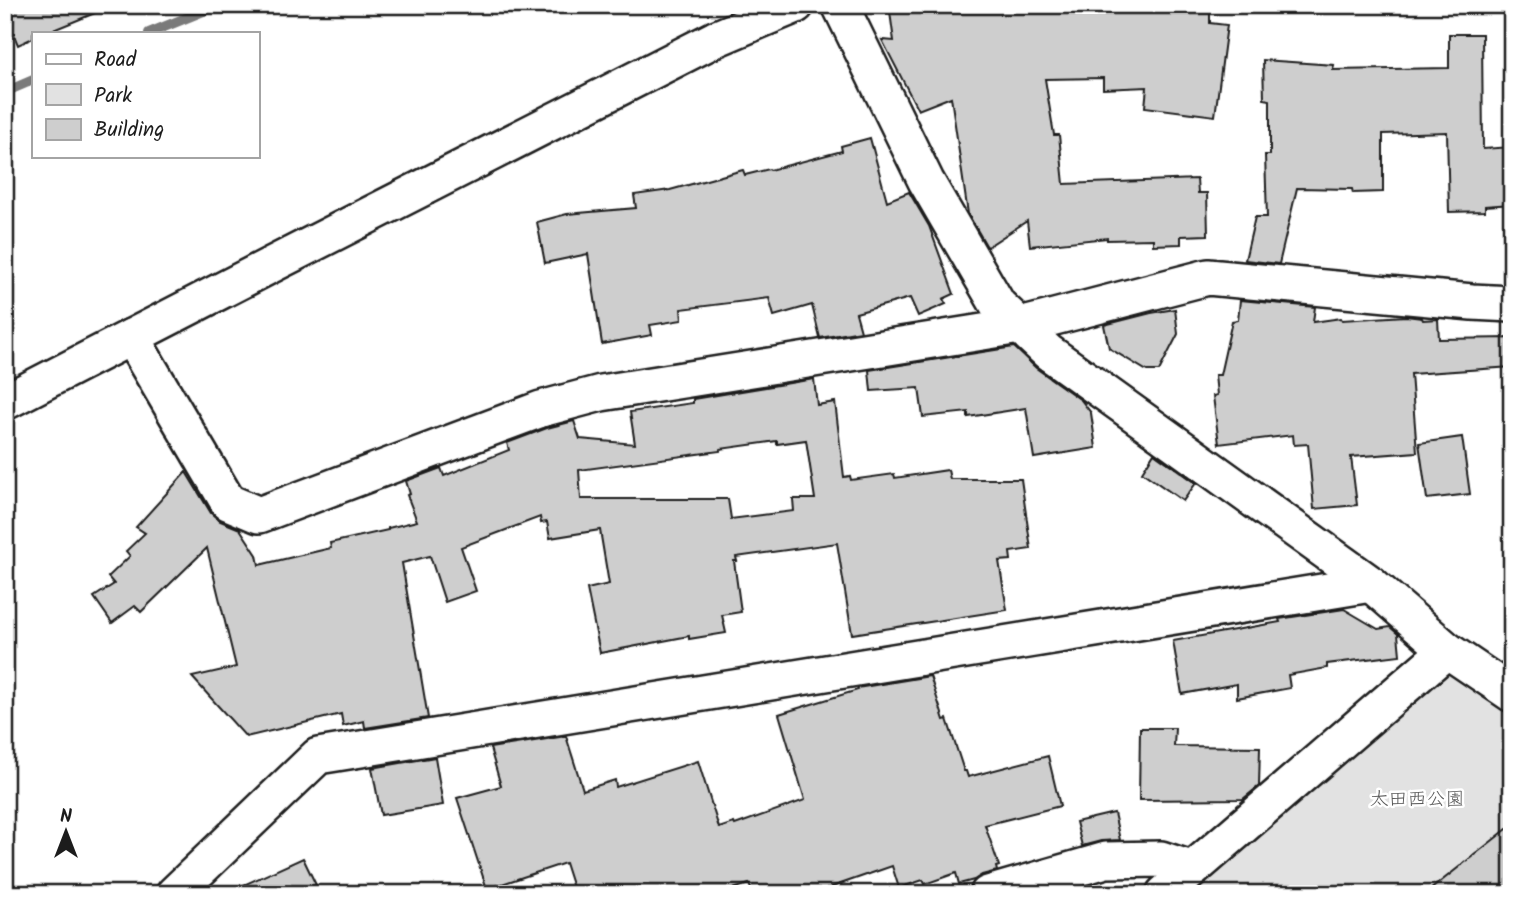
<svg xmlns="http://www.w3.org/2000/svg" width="1517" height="899" viewBox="0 0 1517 899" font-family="Kalam,'Klee One',sans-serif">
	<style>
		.green { fill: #e2e2e2; stroke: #7f7f7f; stroke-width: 2 }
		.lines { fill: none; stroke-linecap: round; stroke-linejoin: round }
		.stream { stroke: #7a7a7a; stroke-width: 10 }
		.building { fill: #cecece; stroke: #1c1c1c; stroke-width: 2; fill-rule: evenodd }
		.minor-casing { stroke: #1c1c1c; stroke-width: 40 }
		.minor { stroke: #fff; stroke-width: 35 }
		.labels { text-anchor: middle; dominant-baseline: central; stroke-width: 5; stroke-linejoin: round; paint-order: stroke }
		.park-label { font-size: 19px; fill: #575757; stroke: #fff }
	</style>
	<rect width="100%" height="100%" fill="#fff"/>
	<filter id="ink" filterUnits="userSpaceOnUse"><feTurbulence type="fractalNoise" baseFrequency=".0143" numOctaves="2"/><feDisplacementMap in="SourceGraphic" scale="14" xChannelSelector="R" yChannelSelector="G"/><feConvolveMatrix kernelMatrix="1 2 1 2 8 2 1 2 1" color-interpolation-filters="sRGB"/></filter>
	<g filter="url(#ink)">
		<path class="green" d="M 1447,650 L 1512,694 L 1512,894 L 1164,894 Z"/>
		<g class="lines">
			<g class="stream">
				<path d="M 149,33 L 218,5"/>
				<path d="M 5,92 L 33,80"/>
			</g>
		</g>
		<g class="building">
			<path d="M 5,5 L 112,5 L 112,6 L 46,33 L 33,33 L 33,38 L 18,45 L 5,14 Z"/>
			<path d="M 889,5 L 1210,5 L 1210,23 L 1227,25 L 1215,116 L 1145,107 L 1147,87 L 1103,89 L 1103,78 L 1045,79 L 1054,135 L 1059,135 L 1064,184 L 1197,179 L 1198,193 L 1207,193 L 1208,235 L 1181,236 L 1181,244 L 1153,245 L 1153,239 L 1107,240 L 1107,238 L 1030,246 L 1027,221 L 987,247 L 968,214 L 951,97 L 918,110 L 882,40 L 894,41 Z"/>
			<path d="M 1449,34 L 1482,34 L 1483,149 L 1512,147 L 1512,204 L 1485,206 L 1485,211 L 1449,212 L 1447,132 L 1383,134 L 1383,192 L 1353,193 L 1352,189 L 1297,188 L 1279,264 L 1245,260 L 1255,217 L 1267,217 L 1265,155 L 1270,155 L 1270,100 L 1264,99 L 1263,60 L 1334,65 L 1333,70 L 1449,68 Z"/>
			<path d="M 870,138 L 887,201 L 909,192 L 929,226 L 954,294 L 943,299 L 946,304 L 918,316 L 910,298 L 856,313 L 861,331 L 820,338 L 812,305 L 774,316 L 769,298 L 681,309 L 682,320 L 650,325 L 652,335 L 602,344 L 588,254 L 545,263 L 537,222 L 567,214 L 636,208 L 634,195 L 670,190 L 743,170 L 745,175 L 769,169 L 770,170 L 842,151 L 841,146 Z"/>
			<path d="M 1240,300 L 1315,307 L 1313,322 L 1341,318 L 1342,320 L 1406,316 L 1422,318 L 1423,320 L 1438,319 L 1439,339 L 1512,338 L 1512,367 L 1411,374 L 1417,452 L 1351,457 L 1357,505 L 1314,509 L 1308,444 L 1294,445 L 1293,435 L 1219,444 L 1213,396 L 1217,395 L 1215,375 L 1220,375 L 1232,321 L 1238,320 Z"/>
			<path d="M 1175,309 L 1178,334 L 1159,371 L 1147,371 L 1109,348 L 1104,325 L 1151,313 Z"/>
			<path d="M 1014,347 L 1036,368 L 1081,400 L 1091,413 L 1096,448 L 1034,458 L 1026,408 L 968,417 L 968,412 L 923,417 L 919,388 L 871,391 L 869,370 Z"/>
			<path d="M 814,379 L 817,405 L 835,402 L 844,477 L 850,476 L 851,480 L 894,474 L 895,478 L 948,470 L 950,479 L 1021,479 L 1031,549 L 1010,552 L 1011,560 L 999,561 L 1007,610 L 852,634 L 837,543 L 736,557 L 737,561 L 734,561 L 741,612 L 722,615 L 726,633 L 689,639 L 689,636 L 600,653 L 587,589 L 609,584 L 600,530 L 550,538 L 547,522 L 541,523 L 540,517 L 461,547 L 476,591 L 445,602 L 430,556 L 402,563 L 428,718 L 365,728 L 364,721 L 343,726 L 341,714 L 246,737 L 192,677 L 236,667 L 207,548 L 141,612 L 135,606 L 112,623 L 94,597 L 114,584 L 108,577 L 130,556 L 126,551 L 145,533 L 136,527 L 186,472 L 211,513 L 220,521 L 240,529 L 257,555 L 259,565 L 331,548 L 330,543 L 388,530 L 388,528 L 417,521 L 407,495 L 410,494 L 406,481 L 441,468 L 444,476 L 509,450 L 507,443 L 547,428 L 574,421 L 580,439 L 635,444 L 630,412 L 693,403 L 693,399 ZM 806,440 L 815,499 L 793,499 L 794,511 L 731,519 L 728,499 L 581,499 L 579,470 L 720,451 L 720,449 L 777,441 L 777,444 Z"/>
			<path d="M 1462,437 L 1470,494 L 1427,499 L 1419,443 Z"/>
			<path d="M 1154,453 L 1196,483 L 1183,501 L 1142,472 Z"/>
			<path d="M 1344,609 L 1378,629 L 1390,627 L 1398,634 L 1400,655 L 1327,664 L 1327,668 L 1288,675 L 1290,688 L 1237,698 L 1237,684 L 1182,694 L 1173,641 L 1280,622 L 1279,619 Z"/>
			<path d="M 930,676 L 944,720 L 947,719 L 964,771 L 966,771 L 968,777 L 1048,756 L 1060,806 L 985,825 L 999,866 L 996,867 L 997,871 L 982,875 L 974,880 L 959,884 L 956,873 L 925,884 L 923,880 L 899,888 L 892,866 L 832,887 L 834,894 L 753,894 L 749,884 L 717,894 L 575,894 L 565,863 L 487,889 L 457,798 L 501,786 L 490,748 L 566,736 L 583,790 L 615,780 L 616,787 L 698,761 L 719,828 L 734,823 L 735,825 L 805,800 L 779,714 L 858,690 L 857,688 Z"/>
			<path d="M 1140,728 L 1175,728 L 1174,746 L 1260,747 L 1259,786 L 1243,799 L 1139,800 Z"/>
			<path d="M 435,757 L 443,805 L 381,815 L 372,768 Z"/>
			<path d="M 1114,813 L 1120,840 L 1101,841 L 1082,846 L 1076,822 Z"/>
			<path d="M 1512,825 L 1512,894 L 1425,894 Z"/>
			<path d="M 303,858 L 316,885 L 295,894 L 224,894 Z"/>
		</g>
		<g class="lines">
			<g class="minor-casing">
				<g id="minor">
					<path d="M 840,5 L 926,181 L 998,305 L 1048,352 L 1371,584 L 1447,650 L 1512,694"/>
					<path d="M 131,337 L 228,502 L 259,515 L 541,409 L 601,393 L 1020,326 L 1208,277 L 1472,302 L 1512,304"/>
					<path d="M 5,402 L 273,264 L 715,39 L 796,5"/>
					<path d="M 174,894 L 318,756 L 1371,584"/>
					<path d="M 988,894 L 1106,860 L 1161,859 L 1191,869"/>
					<path d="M 1164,894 L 1447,650"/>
				</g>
			</g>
			<use href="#minor" class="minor"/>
		</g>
	</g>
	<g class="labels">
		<g class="park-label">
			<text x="1417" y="800">太田西公園</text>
		</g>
	</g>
	<rect width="1517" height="899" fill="none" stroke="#fff" stroke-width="28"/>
	<rect x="14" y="14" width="1489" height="871" fill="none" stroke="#1c1c1c" stroke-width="2.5" filter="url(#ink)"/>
	<rect x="32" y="32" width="228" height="126" fill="#ffffff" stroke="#a4a4a4" stroke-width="2"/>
	<rect x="46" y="54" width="35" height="10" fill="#ffffff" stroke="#a4a4a4" stroke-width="2"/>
	<text x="94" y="66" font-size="21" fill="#1c1c1c">Road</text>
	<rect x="46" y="84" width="35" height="21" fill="#e2e2e2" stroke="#a4a4a4" stroke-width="2"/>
	<text x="94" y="102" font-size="21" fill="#1c1c1c">Park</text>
	<rect x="46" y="119" width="35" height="21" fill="#cecece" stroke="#a4a4a4" stroke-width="2"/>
	<text x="94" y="136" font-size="21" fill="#1c1c1c">Building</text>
	<g transform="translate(66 832)" stroke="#ffffff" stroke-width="5" paint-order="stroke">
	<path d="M0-5L12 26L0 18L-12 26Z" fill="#1c1c1c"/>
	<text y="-10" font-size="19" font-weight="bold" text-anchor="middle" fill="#1c1c1c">N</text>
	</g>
</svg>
